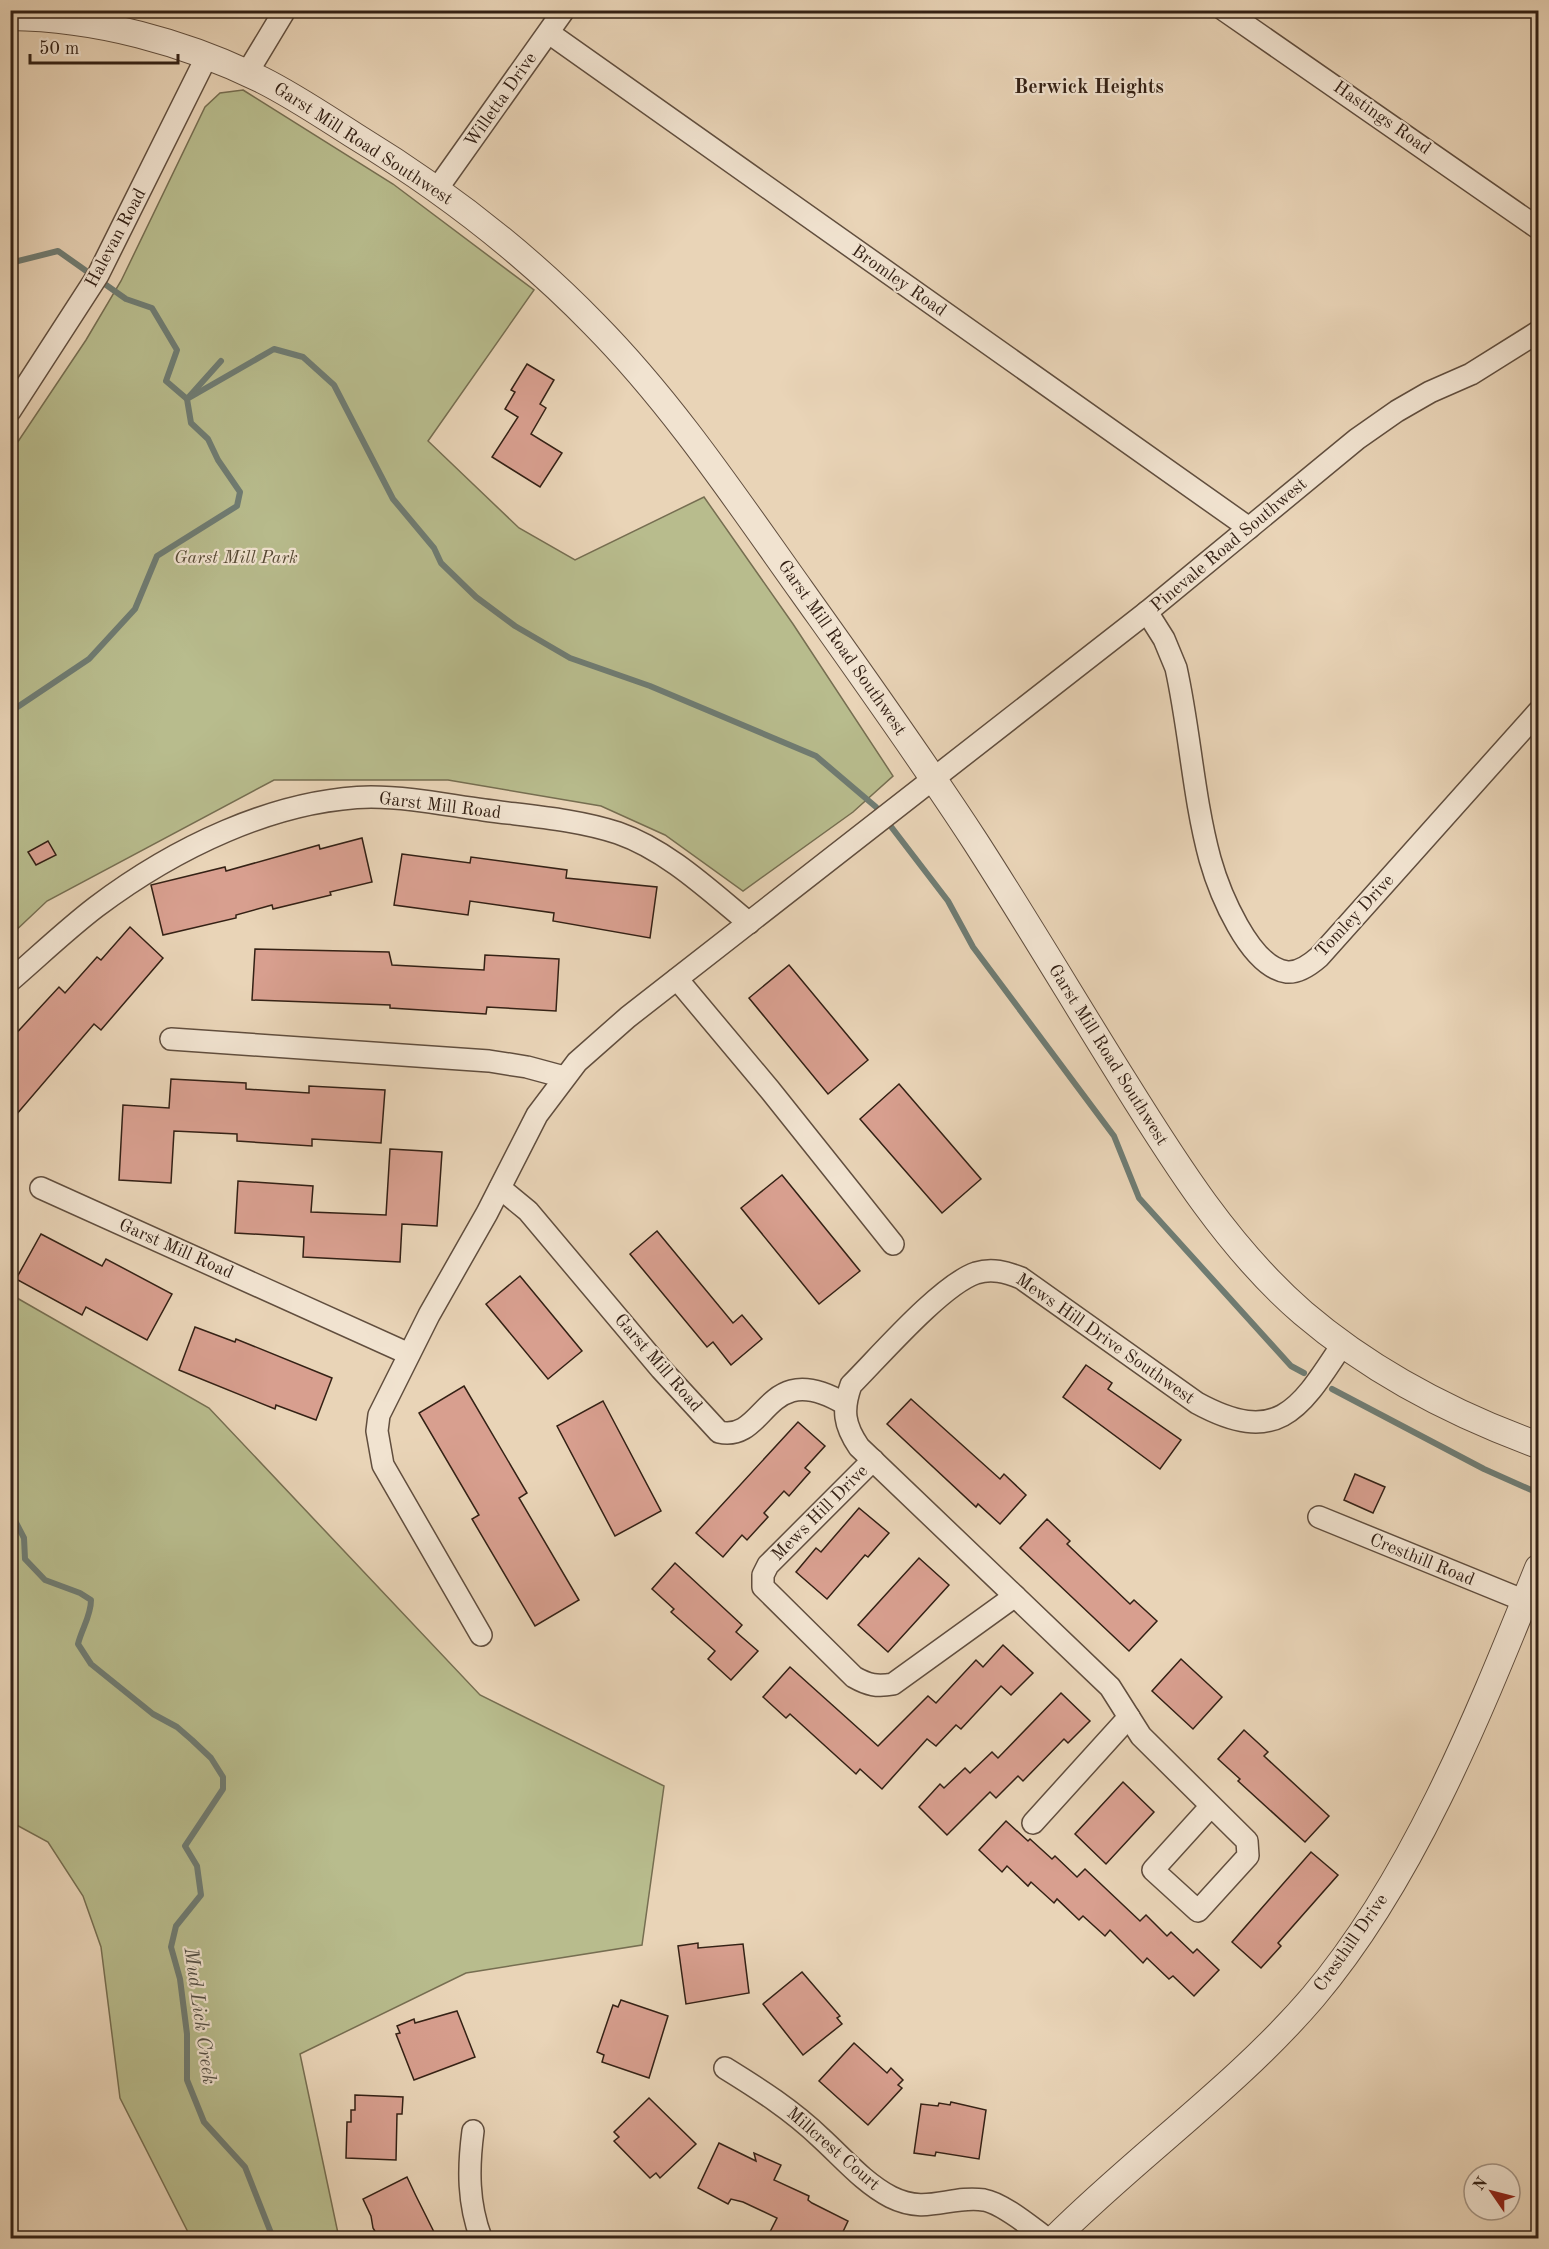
<svg xmlns="http://www.w3.org/2000/svg" width="1549" height="2249" viewBox="0 0 1549 2249" font-family="'Old Standard TT',serif">
	<style>
		.green { fill: #b8bc8d; stroke: #766e51; stroke-width: 1.5 }
		.lines { fill: none; stroke-linecap: round; stroke-linejoin: round }
		.stream { stroke: #6f7c73; stroke-width: 6 }
		.building { fill: #d89f8f; stroke: #342115; stroke-width: 1.5 }
		.minor-casing { stroke: #614e3e; stroke-width: 24 }
		.tertiary-casing { stroke: #614e3e; stroke-width: 28 }
		.minor { stroke: #f1e3d0; stroke-width: 21 }
		.tertiary { stroke: #f1e3d0; stroke-width: 26 }
		.labels { text-anchor: middle; dominant-baseline: central; stroke-width: 4.5; stroke-linejoin: round; paint-order: stroke }
		.street-label { font-size: 18px; fill: #342115; stroke: #f1e3d0 }
		.park-label { font-size: 18px; font-style: italic; fill: #554833; stroke: #f1e3d0 }
		.neighbourhood-label { font-size: 20px; font-weight: bold; fill: #342115; stroke: #f1e3d0 }
		.water-label { font-size: 20px; font-style: italic; fill: #524e44; stroke: #f1e3d0 }
	</style>
	<rect width="100%" height="100%" fill="#e9d4b7"/>
	<filter id="stains"><feTurbulence type="fractalNoise" baseFrequency=".00333" numOctaves="4"/><feColorMatrix values="0 0 0 0 .2 0 0 0 0 .09 0 0 0 0 .02 0 0 0 .5 -.17"/></filter>
	<radialGradient id="worn" r=".72"><stop offset=".6" stop-color="#630" stop-opacity="0"/><stop offset="1" stop-color="#630" stop-opacity=".3"/></radialGradient>
	<g class="green">
		<path d="M 243,90 L 393,184 L 534,290 L 428,441 L 519,528 L 575,560 L 704,497 L 793,624 L 893,776 L 853,812 L 743,891 L 665,835 L 601,806 L 448,780 L 274,780 L 47,901 L 11,935 L 11,452 L 86,340 L 121,281 L 205,107 L 220,93 Z"/>
		<path d="M 10,1294 L 209,1408 L 480,1695 L 664,1786 L 642,1945 L 466,1973 L 300,2054 L 339,2238 L 191,2238 L 120,2098 L 101,1947 L 83,1896 L 48,1842 L 11,1822 Z"/>
	</g>
	<g class="lines">
		<g class="stream">
			<path d="M 10,263 L 58,251 L 126,299 L 152,308 L 177,350 L 166,381 L 187,399 L 221,361"/>
			<path d="M 10,712 L 89,659 L 135,609 L 157,556 L 237,506 L 240,492 L 218,460 L 208,439 L 191,423 L 187,399 L 274,349 L 303,357 L 334,385 L 393,499 L 434,548 L 441,563 L 476,597 L 515,626 L 570,658 L 650,686 L 816,756 L 876,807 L 948,901 L 973,947 L 1114,1136 L 1139,1198 L 1291,1366 L 1304,1373"/>
			<path d="M 1332,1389 L 1484,1469 L 1538,1493"/>
			<path d="M 10,1511 L 24,1538 L 25,1559 L 45,1580 L 80,1593 L 91,1600 C 91,1616 82,1628 78,1644 L 91,1664 L 153,1714 L 177,1727 L 192,1740 L 211,1758 L 223,1777 L 223,1789 L 185,1846 L 197,1866 L 201,1895 L 176,1926 L 171,1947 L 180,1979 L 187,2034 L 187,2080 L 204,2122 L 245,2167 L 273,2238"/>
		</g>
	</g>
	<g class="building">
		<path d="M 527,364 L 554,380 L 540,404 L 546,408 L 531,434 L 562,453 L 540,487 L 492,457 L 518,417 L 505,409 L 515,392 L 511,390 Z"/>
		<path d="M 362,838 L 372,882 L 330,892 L 331,895 L 273,909 L 272,905 L 236,915 L 236,918 L 163,935 L 151,885 L 225,867 L 226,871 L 319,845 L 320,849 Z"/>
		<path d="M 48,841 L 56,855 L 36,865 L 28,852 Z"/>
		<path d="M 402,854 L 470,863 L 471,857 L 567,870 L 566,878 L 657,887 L 650,938 L 553,921 L 554,913 L 470,901 L 468,915 L 394,905 Z"/>
		<path d="M 130,927 L 163,958 L 101,1030 L 94,1024 L 10,1122 L 10,1040 L 59,987 L 65,993 L 97,957 L 101,960 Z"/>
		<path d="M 255,949 L 389,952 L 392,965 L 484,970 L 485,955 L 559,959 L 556,1011 L 487,1007 L 486,1014 L 390,1008 L 390,1005 L 252,1000 Z"/>
		<path d="M 789,965 L 868,1060 L 828,1094 L 749,998 Z"/>
		<path d="M 171,1079 L 246,1083 L 246,1089 L 309,1093 L 309,1086 L 385,1090 L 381,1143 L 312,1139 L 312,1146 L 237,1141 L 237,1134 L 174,1131 L 171,1183 L 119,1180 L 123,1105 L 169,1108 Z"/>
		<path d="M 899,1084 L 981,1179 L 942,1213 L 860,1119 Z"/>
		<path d="M 390,1149 L 442,1152 L 437,1226 L 402,1224 L 400,1262 L 303,1257 L 304,1237 L 235,1233 L 238,1181 L 313,1186 L 311,1212 L 386,1215 Z"/>
		<path d="M 782,1175 L 860,1271 L 819,1304 L 741,1208 Z"/>
		<path d="M 657,1231 L 733,1323 L 742,1315 L 762,1339 L 731,1365 L 713,1342 L 707,1347 L 630,1254 Z"/>
		<path d="M 41,1234 L 102,1266 L 106,1259 L 172,1294 L 147,1340 L 86,1307 L 82,1315 L 16,1279 Z"/>
		<path d="M 520,1276 L 582,1351 L 548,1379 L 486,1304 Z"/>
		<path d="M 195,1327 L 235,1342 L 236,1339 L 332,1378 L 316,1420 L 276,1405 L 275,1409 L 179,1370 Z"/>
		<path d="M 1086,1365 L 1112,1383 L 1108,1389 L 1181,1440 L 1160,1469 L 1063,1397 Z"/>
		<path d="M 464,1386 L 527,1493 L 519,1498 L 579,1600 L 535,1626 L 472,1519 L 479,1515 L 419,1413 Z"/>
		<path d="M 911,1399 L 1000,1479 L 1004,1474 L 1026,1495 L 1000,1524 L 978,1504 L 976,1507 L 887,1424 Z"/>
		<path d="M 603,1401 L 661,1511 L 615,1536 L 557,1426 Z"/>
		<path d="M 798,1422 L 825,1446 L 805,1468 L 810,1472 L 789,1496 L 784,1491 L 764,1513 L 768,1517 L 747,1540 L 742,1535 L 723,1557 L 696,1533 Z"/>
		<path d="M 1355,1474 L 1385,1487 L 1373,1513 L 1344,1500 Z"/>
		<path d="M 859,1508 L 889,1533 L 868,1557 L 865,1555 L 827,1599 L 796,1572 L 816,1548 L 821,1552 Z"/>
		<path d="M 1047,1519 L 1070,1541 L 1067,1544 L 1130,1604 L 1134,1600 L 1157,1621 L 1129,1651 L 1020,1548 Z"/>
		<path d="M 919,1558 L 949,1585 L 888,1652 L 858,1625 Z"/>
		<path d="M 675,1563 L 742,1625 L 736,1632 L 758,1651 L 731,1680 L 708,1659 L 715,1651 L 671,1612 L 674,1609 L 652,1589 Z"/>
		<path d="M 1003,1645 L 1033,1673 L 1011,1695 L 1001,1686 L 961,1729 L 956,1725 L 936,1746 L 927,1739 L 882,1789 L 860,1769 L 856,1774 L 790,1714 L 786,1718 L 763,1697 L 790,1667 L 878,1746 L 928,1696 L 936,1703 L 976,1660 L 983,1667 Z"/>
		<path d="M 1181,1659 L 1222,1697 L 1193,1729 L 1152,1691 Z"/>
		<path d="M 1061,1693 L 1090,1721 L 1068,1743 L 1064,1739 L 1023,1781 L 1018,1776 L 996,1798 L 990,1792 L 947,1835 L 919,1807 L 940,1784 L 944,1788 L 965,1768 L 970,1773 L 992,1752 L 998,1758 Z"/>
		<path d="M 1244,1730 L 1268,1752 L 1264,1756 L 1329,1816 L 1305,1842 L 1238,1781 L 1240,1779 L 1218,1759 Z"/>
		<path d="M 1123,1782 L 1154,1812 L 1106,1864 L 1075,1834 Z"/>
		<path d="M 1006,1821 L 1028,1841 L 1030,1839 L 1052,1859 L 1055,1856 L 1077,1877 L 1085,1869 L 1140,1921 L 1146,1915 L 1167,1936 L 1171,1932 L 1193,1953 L 1197,1949 L 1219,1970 L 1194,1996 L 1173,1976 L 1169,1979 L 1147,1958 L 1143,1963 L 1110,1930 L 1105,1936 L 1083,1916 L 1079,1920 L 1057,1899 L 1054,1903 L 1031,1882 L 1028,1886 L 1007,1866 L 1002,1872 L 979,1850 Z"/>
		<path d="M 1311,1852 L 1338,1875 L 1278,1943 L 1281,1946 L 1261,1968 L 1232,1942 Z"/>
		<path d="M 698,1943 L 698,1948 L 743,1944 L 749,1993 L 686,2004 L 678,1946 Z"/>
		<path d="M 802,1972 L 840,2016 L 837,2018 L 842,2024 L 803,2055 L 763,2004 Z"/>
		<path d="M 621,2000 L 668,2016 L 649,2078 L 602,2062 L 604,2055 L 597,2052 L 613,2005 L 618,2007 Z"/>
		<path d="M 457,2011 L 475,2057 L 414,2080 L 396,2034 L 400,2033 L 397,2026 L 414,2019 L 415,2023 Z"/>
		<path d="M 854,2043 L 887,2073 L 891,2068 L 903,2080 L 898,2085 L 902,2088 L 868,2125 L 819,2081 Z"/>
		<path d="M 355,2095 L 403,2097 L 402,2114 L 397,2114 L 396,2160 L 346,2158 L 347,2122 L 351,2122 L 351,2110 L 355,2110 Z"/>
		<path d="M 649,2098 L 696,2144 L 660,2178 L 656,2173 L 650,2178 L 614,2141 L 619,2137 L 614,2132 Z"/>
		<path d="M 951,2102 L 986,2110 L 979,2159 L 936,2152 L 935,2156 L 914,2153 L 921,2104 L 938,2106 L 939,2103 L 950,2105 Z"/>
		<path d="M 719,2143 L 756,2161 L 754,2153 L 781,2165 L 774,2180 L 809,2196 L 808,2200 L 812,2203 L 848,2221 L 840,2238 L 783,2238 L 770,2232 L 777,2218 L 743,2202 L 731,2199 L 728,2204 L 698,2188 Z"/>
		<path d="M 407,2177 L 416,2196 L 437,2238 L 379,2238 L 373,2228 L 371,2216 L 363,2199 Z"/>
	</g>
	<g class="lines">
		<g class="minor-casing">
			<g id="minor">
				<path d="M 1224,10 L 1538,228"/>
				<path d="M 549,33 L 1249,528"/>
				<path d="M 247,73 L 285,10"/>
				<path d="M 437,189 L 564,10"/>
				<path d="M 10,411 L 98,275 L 207,56"/>
				<path d="M 1147,612 L 1164,639 L 1176,668 C 1190,731 1193,796 1210,859 C 1219,891 1249,967 1287,972 C 1299,973 1311,964 1319,957 L 1538,712"/>
				<path d="M 677,979 L 770,1090 L 893,1244"/>
				<path d="M 10,981 C 39,956 66,930 96,907 C 173,849 274,799 371,797 C 409,797 447,805 484,810 C 528,816 575,819 618,833 C 667,850 709,890 749,923"/>
				<path d="M 171,1039 L 489,1061 L 527,1067 L 564,1077"/>
				<path d="M 41,1188 L 409,1354"/>
				<path d="M 500,1188 L 528,1211 L 661,1369 L 719,1432 C 768,1443 764,1356 845,1404"/>
				<path d="M 873,1460 L 768,1565 L 763,1575 L 763,1587 L 854,1677 C 868,1685 877,1687 893,1684 L 1015,1596"/>
				<path d="M 1319,1517 L 1525,1601"/>
				<path d="M 481,1635 L 383,1465 L 377,1431 L 379,1415 L 429,1315 L 487,1213 L 537,1115 L 577,1062 L 628,1017 L 1147,612 L 1357,439 L 1397,411 L 1430,392 L 1471,374 L 1538,332"/>
				<path d="M 1211,1806 L 1153,1870 L 1198,1911 L 1248,1856 L 1247,1841 L 1141,1736 L 1110,1687 L 859,1447 C 844,1425 842,1410 851,1385 C 879,1357 941,1285 976,1273 C 992,1268 1006,1272 1021,1278 L 1197,1403 C 1278,1447 1300,1409 1342,1345"/>
				<path d="M 1033,1823 L 1129,1717"/>
				<path d="M 725,2068 C 759,2089 792,2110 821,2138 C 843,2158 864,2183 891,2197 C 927,2215 949,2195 984,2200 C 1002,2203 1031,2227 1046,2238"/>
				<path d="M 473,2131 C 468,2169 468,2203 481,2238"/>
			</g>
		</g>
		<g class="tertiary-casing">
			<g id="tertiary">
				<path d="M 10,17 C 96,18 185,42 262,80 C 294,96 325,117 355,136 C 442,189 523,251 594,324 C 673,404 736,499 801,590 C 860,673 919,755 975,841 C 1026,920 1074,1001 1124,1081 C 1175,1163 1229,1249 1303,1313 C 1372,1372 1453,1414 1538,1445"/>
				<path d="M 1055,2238 C 1138,2155 1237,2086 1313,1997 C 1414,1878 1480,1711 1538,1568"/>
			</g>
		</g>
		<use href="#minor" class="minor"/>
		<use href="#tertiary" class="tertiary"/>
	</g>
	<g class="labels">
		<g class="street-label">
			<text transform="translate(501 100) rotate(-55)">Willetta Drive</text>
			<text transform="translate(1382 118) rotate(35)">Hastings Road</text>
			<text transform="translate(363 144) rotate(33)">Garst Mill Road Southwest</text>
			<text transform="translate(116 238) rotate(-62)">Halevan Road</text>
			<text transform="translate(899 281) rotate(35)">Bromley Road</text>
			<text transform="translate(1229 545) rotate(-40)">Pinevale Road Southwest</text>
			<text transform="translate(842 648) rotate(55)">Garst Mill Road Southwest</text>
			<text transform="translate(440 806) rotate(7)">Garst Mill Road</text>
			<text transform="translate(1355 916) rotate(-47)">Tomley Drive</text>
			<text transform="translate(1108 1055) rotate(58)">Garst Mill Road Southwest</text>
			<text transform="translate(176 1249) rotate(24)">Garst Mill Road</text>
			<text transform="translate(1105 1339) rotate(35)">Mews Hill Drive Southwest</text>
			<text transform="translate(658 1363) rotate(49)">Garst Mill Road</text>
			<text transform="translate(820 1513) rotate(-45)">Mews Hill Drive</text>
			<text transform="translate(1422 1560) rotate(22)">Cresthill Road</text>
			<text transform="translate(1351 1943) rotate(-55)">Cresthill Drive</text>
			<text transform="translate(833 2149) rotate(41)">Millcrest Court</text>
		</g>
		<g class="park-label">
			<text x="236" y="558">Garst Mill Park</text>
		</g>
		<g class="neighbourhood-label">
			<text x="1089" y="88">Berwick Heights</text>
		</g>
		<g class="water-label">
			<text transform="translate(199 2016) rotate(82)">Mud Lick Creek</text>
		</g>
	</g>
	<rect width="1549" height="2249" fill="none" stroke="#e9d4b7" stroke-width="36"/>
	<rect x="12" y="12" width="1525" height="2225" fill="none" stroke="#342115" stroke-width="3"/>
	<rect x="18" y="18" width="1513" height="2213" fill="none" stroke="#342115" stroke-width="1.5"/>
	<g transform="translate(1492 2192) rotate(305)"><circle r="28" fill="#f1e3d0" stroke="#a59585" stroke-width="1.5"/>
	<path d="M0-4.5L10 22L0 15L-10 22Z" fill="#8f2418"/>
	<text y="-9" font-size="16" font-weight="bold" text-anchor="middle" fill="#342115">N</text>
	</g>
	<path d="M30 54v9h148v-9" fill="none" stroke="#342115" stroke-width="3"/>
	<text x="39" y="54" font-size="18" fill="#342115" stroke="#f1e3d0" stroke-width="4.5" paint-order="stroke">50 m</text>
	<rect width="100%" height="100%" filter="url(#stains)"/>
	<rect width="100%" height="100%" fill="url(#worn)"/>
</svg>
